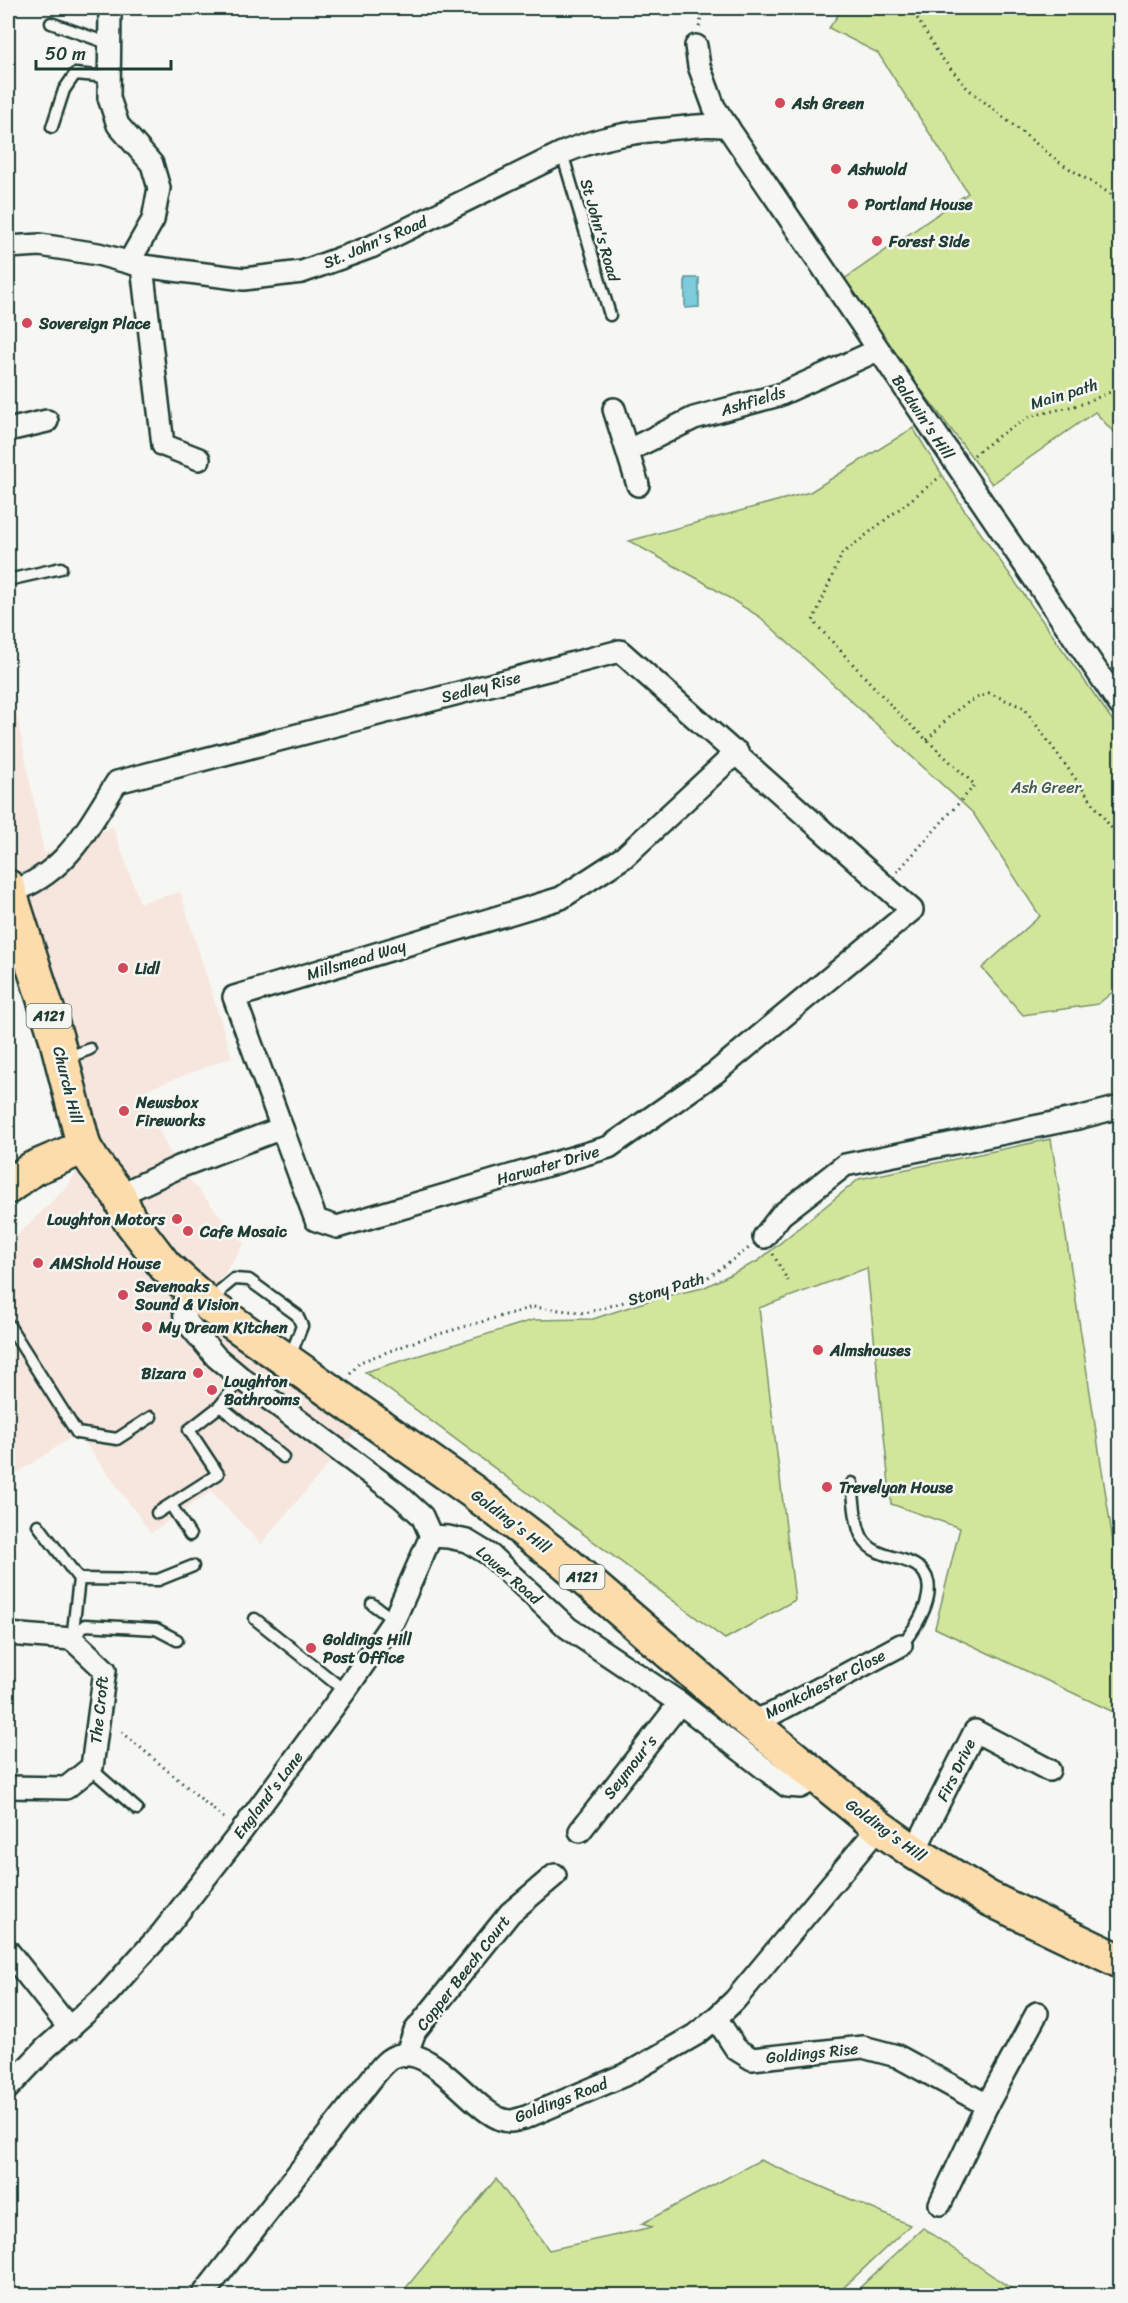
<svg xmlns="http://www.w3.org/2000/svg" width="1128" height="2303" viewBox="0 0 1128 2303" font-family="Sriracha,sans-serif">
	<style>
		.built { fill: #f7e6de }
		.green { fill: #d2e69b; stroke: #789268; stroke-width: 1.5 }
		.water { fill: #7dcbdb; stroke: #579298; stroke-width: 1.5 }
		.lines { fill: none; stroke-linecap: round; stroke-linejoin: round }
		.service-casing { stroke: #1f3d34; stroke-width: 15 }
		.minor-casing { stroke: #1f3d34; stroke-width: 26 }
		.primary-casing { stroke: #1f3d34; stroke-width: 38 }
		.path { stroke: #1f3d34; stroke-width: 3; stroke-dasharray: 1.5 4.5; stroke-linecap: butt }
		.service { stroke: #f6f6f2; stroke-width: 10 }
		.minor { stroke: #f6f6f2; stroke-width: 21 }
		.primary { stroke: #fddcac; stroke-width: 33 }
		.poi-dot { fill: #d1495b; stroke: #f6f6f2; stroke-width: 2 }
		.labels { text-anchor: middle; dominant-baseline: central; stroke-width: 5; stroke-linejoin: round; paint-order: stroke }
		.shield { fill: #f6f6f2; stroke: #60746d; stroke-width: 1.5 }
		.shield-label { font-size: 15px; font-weight: bold; fill: #1f3d34 }
		.poi-label { font-size: 16px; font-weight: bold; fill: #1f3d34; stroke: #f6f6f2; text-anchor: start }
		.street-label { font-size: 16px; fill: #1f3d34; stroke: #f6f6f2 }
		.park-label { font-size: 16px; fill: #435f49; stroke: #f6f6f2 }
	</style>
	<rect width="100%" height="100%" fill="#f6f6f2"/>
	<filter id="ink" filterUnits="userSpaceOnUse"><feTurbulence type="fractalNoise" baseFrequency=".0167" numOctaves="2"/><feDisplacementMap in="SourceGraphic" scale="12" xChannelSelector="R" yChannelSelector="G"/><feConvolveMatrix kernelMatrix="1 2 1 2 8 2 1 2 1" color-interpolation-filters="sRGB"/></filter>
	<g filter="url(#ink)">
		<path class="built" d="M 8,680 L 10,680 L 44,853 L 113,827 L 140,903 L 180,892 L 232,1057 L 141,1092 L 168,1149 L 179,1167 L 244,1244 L 209,1297 L 360,1427 L 261,1544 L 211,1491 L 151,1533 L 78,1433 L 8,1479 L 8,1244 L 67,1187 L 97,1138 L 39,958 L 8,971 Z"/>
		<g class="green">
			<path d="M 843,8 L 1120,8 L 1120,439 L 1095,412 L 992,484 L 840,282 L 968,193 L 878,53 L 829,28 Z"/>
			<path d="M 913,428 L 963,508 L 1120,731 L 1120,986 L 1098,1004 L 1023,1015 L 982,968 L 1040,916 L 973,813 L 760,617 L 700,580 L 629,541 L 810,492 Z"/>
			<path d="M 1051,1139 L 1116,1561 L 1120,1561 L 1120,1715 L 935,1628 L 960,1528 L 891,1504 L 867,1268 L 759,1308 L 795,1600 L 725,1639 L 365,1372 L 533,1320 L 593,1319 L 657,1298 L 703,1288 L 758,1261 L 859,1179 Z"/>
			<path d="M 760,2160 L 910,2225 L 840,2291 L 846,2295 L 400,2295 L 496,2179 L 549,2250 L 653,2227 L 641,2224 Z"/>
			<path d="M 923,2228 L 1016,2292 L 1014,2295 L 852,2295 Z"/>
		</g>
		<path class="water" d="M 685,278 L 699,278 L 699,307 L 685,308 Z"/>
		<g class="lines">
			<g class="service-casing">
				<g id="service">
					<path d="M 51,23 L 110,44"/>
					<path d="M 52,127 L 64,90 L 75,74 L 97,76 L 109,80"/>
					<path d="M 562,153 L 610,315"/>
					<path d="M 8,580 L 61,568"/>
					<path d="M 66,1058 L 90,1049"/>
					<path d="M 212,1305 L 222,1289 L 234,1279 L 249,1280 L 297,1315 L 302,1326 L 289,1359"/>
					<path d="M 8,1324 L 77,1433 L 117,1439 L 151,1417"/>
					<path d="M 220,1406 L 283,1457"/>
					<path d="M 852,1483 C 854,1499 855,1530 865,1542 C 877,1557 899,1556 915,1565 C 946,1582 917,1628 901,1645"/>
					<path d="M 171,1505 L 190,1535"/>
					<path d="M 157,1513 L 218,1474 L 189,1430 L 220,1406 L 241,1378"/>
					<path d="M 38,1525 L 79,1579 L 72,1639"/>
					<path d="M 79,1579 L 158,1580 L 193,1566"/>
					<path d="M 372,1604 L 394,1620"/>
					<path d="M 255,1619 L 345,1691"/>
					<path d="M 72,1639 L 85,1625 L 156,1629 L 177,1640"/>
					<path d="M 92,1767 L 98,1775 L 137,1809"/>
				</g>
			</g>
			<g class="minor-casing">
				<g id="minor">
					<path d="M 110,8 L 109,98 L 118,125 L 152,164 L 159,188 L 153,220 L 129,262"/>
					<path d="M 696,46 L 699,66 L 714,107 L 1120,705"/>
					<path d="M 8,247 L 40,245 L 98,254 L 142,266 L 244,279 L 302,272 L 371,247 L 562,153 C 603,136 633,132 677,128 C 697,126 709,124 728,127"/>
					<path d="M 142,266 L 163,445 L 199,459"/>
					<path d="M 614,409 L 638,485"/>
					<path d="M 8,430 L 47,421"/>
					<path d="M 629,450 L 694,418 L 779,395 L 878,350"/>
					<path d="M 9,893 C 68,872 85,831 117,782 L 620,651 L 912,910 L 715,1073 L 609,1147 L 337,1227 L 316,1220 L 282,1128"/>
					<path d="M 119,1195 L 179,1167 L 282,1128 L 234,997 L 561,898 L 624,857 L 737,752"/>
					<path d="M 764,1237 L 781,1215 L 845,1165 L 1078,1118 L 1120,1107"/>
					<path d="M 193,1291 L 184,1302 L 185,1320 L 216,1357 L 241,1378 L 400,1496 L 422,1516 L 431,1536 L 448,1537 L 467,1541 L 490,1555 L 568,1628 L 680,1703 L 787,1786 L 800,1787 L 817,1778"/>
					<path d="M 8,1634 L 72,1639 L 105,1670 L 92,1767 L 66,1788 L 8,1787"/>
					<path d="M 750,1722 L 772,1714 L 901,1645"/>
					<path d="M 580,1831 L 680,1703"/>
					<path d="M 914,1852 L 975,1731 L 1049,1770"/>
					<path d="M 8,1951 L 70,2029"/>
					<path d="M 716,2018 L 736,2049 L 752,2059 L 863,2047 L 897,2056 L 987,2105"/>
					<path d="M 406,2055 L 415,2031 L 510,1913 L 555,1875"/>
					<path d="M 8,2088 L 46,2048 L 108,1993 L 140,1957 L 162,1933 L 241,1832 L 345,1691 L 394,1620 L 431,1536"/>
					<path d="M 940,2204 L 987,2105 L 1037,2013"/>
					<path d="M 202,2296 L 372,2078 C 379,2070 386,2059 396,2056 C 435,2043 478,2121 510,2121 C 514,2121 519,2119 524,2118 L 629,2073 L 695,2035 L 716,2018 L 735,2000 L 879,1827"/>
				</g>
			</g>
			<g class="primary-casing">
				<g id="primary">
					<path d="M 8,887 L 56,1037 L 84,1147 L 94,1163 L 119,1195 L 129,1219 L 165,1266 L 211,1307 L 472,1491 L 566,1563 L 750,1722 L 879,1827 L 914,1852 L 988,1898 L 1120,1961"/>
					<path d="M 8,1187 L 32,1169 L 84,1147"/>
				</g>
			</g>
			<g class="path">
				<path d="M 911,8 L 940,56 L 967,88 L 1059,162 L 1120,200"/>
				<path d="M 699,27 L 703,8"/>
				<path d="M 974,455 L 1005,431 L 1032,416 L 1082,404 L 1120,388"/>
				<path d="M 927,740 C 950,717 956,705 989,693 L 1024,708 L 1120,840"/>
				<path d="M 897,872 L 975,785 L 899,714 L 813,621 L 842,554 L 941,476"/>
				<path d="M 773,1254 L 788,1281"/>
				<path d="M 350,1374 L 360,1362 L 422,1339 L 533,1307 L 586,1313 L 707,1278 L 749,1248"/>
				<path d="M 122,1732 L 226,1820"/>
			</g>
			<use href="#service" class="service"/>
			<use href="#minor" class="minor"/>
			<use href="#primary" class="primary"/>
		</g>
	</g>
	<g class="poi-dot">
		<circle cx="780" cy="103" r="6"/>
		<circle cx="836" cy="169" r="6"/>
		<circle cx="853" cy="204" r="6"/>
		<circle cx="877" cy="241" r="6"/>
		<circle cx="27" cy="323" r="6"/>
		<circle cx="123" cy="968" r="6"/>
		<circle cx="124" cy="1111" r="6"/>
		<circle cx="177" cy="1219" r="6"/>
		<circle cx="188" cy="1231" r="6"/>
		<circle cx="38" cy="1263" r="6"/>
		<circle cx="123" cy="1295" r="6"/>
		<circle cx="147" cy="1327" r="6"/>
		<circle cx="818" cy="1350" r="6"/>
		<circle cx="198" cy="1373" r="6"/>
		<circle cx="212" cy="1390" r="6"/>
		<circle cx="827" cy="1487" r="6"/>
		<circle cx="311" cy="1648" r="6"/>
	</g>
	<g class="labels">
		<g class="shield">
			<rect x="26.5" y="1004" width="45" height="24" rx="4.5"/>
			<rect x="559.5" y="1565" width="45" height="24" rx="4.5"/>
		</g>
		<g class="shield-label">
			<text x="49" y="1016">A121</text>
			<text x="582" y="1577">A121</text>
		</g>
		<g class="poi-label">
			<text x="792" y="103">Ash Green</text>
			<text x="848" y="169">Ashwold</text>
			<text x="865" y="204">Portland House</text>
			<text x="889" y="241">Forest Side</text>
			<text x="39" y="323">Sovereign Place</text>
			<text x="135" y="968">Lidl</text>
			<text x="136" y="1102">Newsbox<tspan x="136" dy="18">Fireworks</tspan></text>
			<text x="165" y="1219" text-anchor="end">Loughton Motors</text>
			<text x="200" y="1231">Cafe Mosaic</text>
			<text x="50" y="1263">AMShold House</text>
			<text x="135" y="1286">Sevenoaks<tspan x="135" dy="18">Sound &amp; Vision</tspan></text>
			<text x="159" y="1327">My Dream Kitchen</text>
			<text x="830" y="1350">Almshouses</text>
			<text x="186" y="1373" text-anchor="end">Bizara</text>
			<text x="224" y="1381">Loughton<tspan x="224" dy="18">Bathrooms</tspan></text>
			<text x="839" y="1487">Trevelyan House</text>
			<text x="323" y="1639">Goldings Hill<tspan x="323" dy="18">Post Office</tspan></text>
		</g>
		<g class="street-label">
			<text transform="translate(600 230) rotate(74)">St John's Road</text>
			<text transform="translate(375 242) rotate(-23)">St. John's Road</text>
			<text transform="translate(1064 394) rotate(-17)">Main path</text>
			<text transform="translate(753 401) rotate(-17)">Ashfields</text>
			<text transform="translate(923 417) rotate(56)">Baldwin's Hill</text>
			<text transform="translate(481 687) rotate(-15)">Sedley Rise</text>
			<text transform="translate(356 960) rotate(-17)">Millsmead Way</text>
			<text transform="translate(68 1085) rotate(76)">Church Hill</text>
			<text transform="translate(548 1165) rotate(-16)">Harwater Drive</text>
			<text transform="translate(666 1289) rotate(-17)">Stony Path</text>
			<text transform="translate(511 1521) rotate(37)">Golding's Hill</text>
			<text transform="translate(509 1575) rotate(41)">Lower Road</text>
			<text transform="translate(825 1684) rotate(-27)">Monkchester Close</text>
			<text transform="translate(99 1710) rotate(-84)">The Croft</text>
			<text transform="translate(630 1767) rotate(-52)">Seymour's</text>
			<text transform="translate(956 1770) rotate(-64)">Firs Drive</text>
			<text transform="translate(268 1795) rotate(-53)">England's Lane</text>
			<text transform="translate(886 1830) rotate(36)">Golding's Hill</text>
			<text transform="translate(463 1973) rotate(-52)">Copper Beech Court</text>
			<text transform="translate(812 2053) rotate(-6)">Goldings Rise</text>
			<text transform="translate(561 2100) rotate(-21)">Goldings Road</text>
		</g>
		<g class="park-label">
			<text x="1046" y="787">Ash Greer</text>
		</g>
	</g>
	<rect width="1128" height="2303" fill="none" stroke="#f6f6f2" stroke-width="30"/>
	<rect x="15" y="15" width="1098" height="2273" fill="none" stroke="#1f3d34" stroke-width="2" filter="url(#ink)"/>
	<path d="M36 60v9h135v-9" fill="none" stroke="#1f3d34" stroke-width="3"/>
	<text x="45" y="60" font-size="18" fill="#1f3d34" stroke="#f6f6f2" stroke-width="4.5" paint-order="stroke">50 m</text>
</svg>
